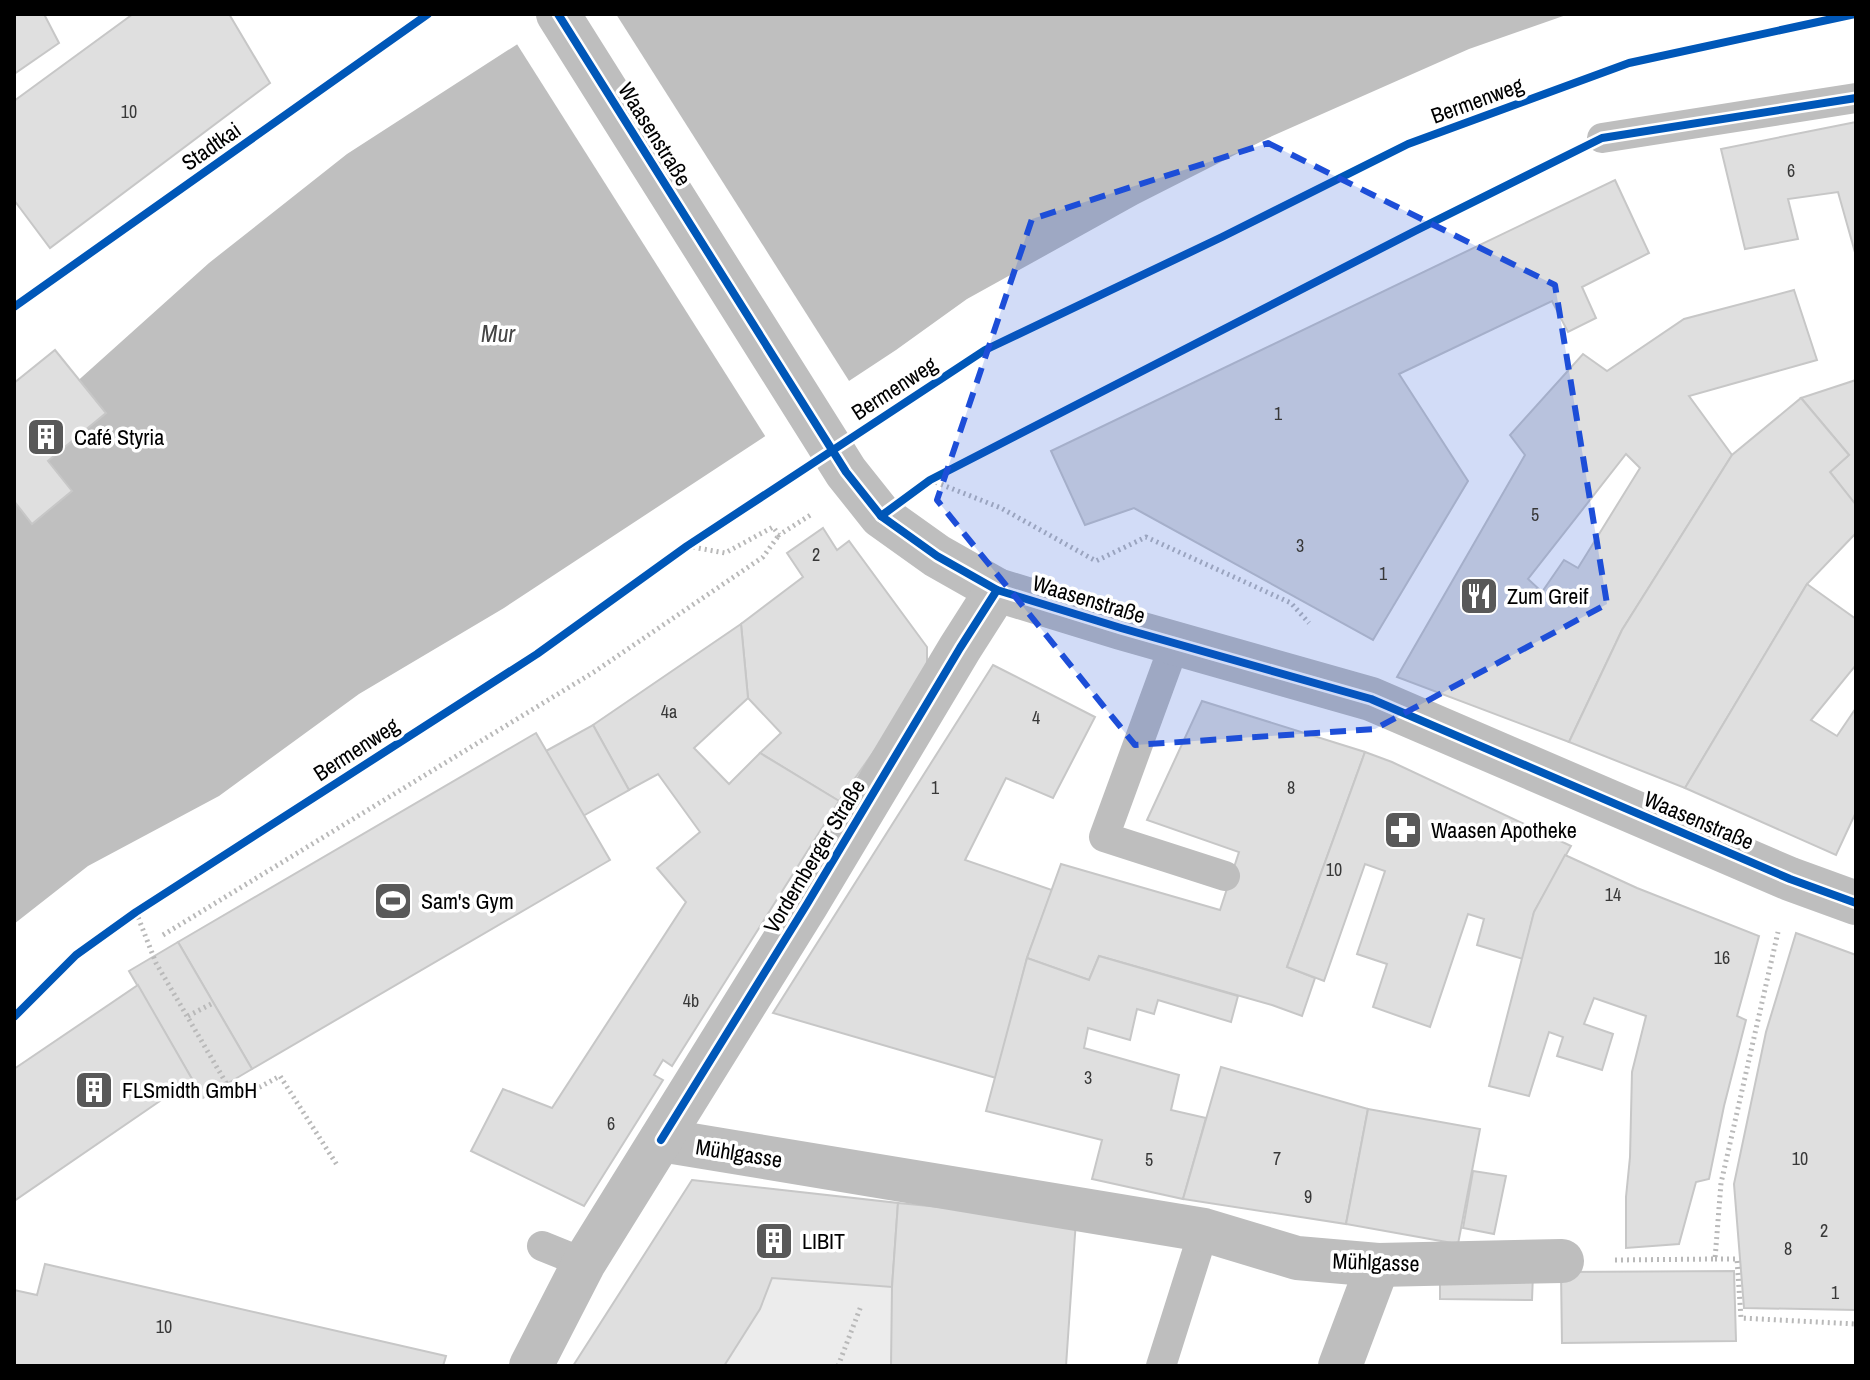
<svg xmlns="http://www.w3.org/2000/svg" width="1870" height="1380" viewBox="0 0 1870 1380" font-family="'Archivo Narrow',sans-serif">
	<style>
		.green { fill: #ececec }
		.water { fill: #bfbfbf }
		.pier { fill: #fff }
		.building { fill: #dfdfdf; stroke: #c7c7c7; stroke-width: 2; fill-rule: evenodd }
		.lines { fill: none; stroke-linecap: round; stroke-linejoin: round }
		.path { stroke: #b9b9b9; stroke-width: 5; stroke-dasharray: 2 4; stroke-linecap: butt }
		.service { stroke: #bebebe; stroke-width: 30 }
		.minor { stroke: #bebebe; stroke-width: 44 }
		.cycleway-casing { stroke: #fff; stroke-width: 13 }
		.cycleway { stroke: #0057b8; stroke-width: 8 }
		.marked { fill: #1d4ed8; fill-opacity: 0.2; stroke: #1d4ed8; stroke-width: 6; stroke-dasharray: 16 10; stroke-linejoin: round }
		.labels { text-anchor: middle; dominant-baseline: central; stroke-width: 7; stroke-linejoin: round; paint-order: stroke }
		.number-label { font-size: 18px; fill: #383838 }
		.street-label { font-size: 22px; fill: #000; stroke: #fff }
		.poi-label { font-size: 22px; fill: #000; stroke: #fff; text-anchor: start }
		.water-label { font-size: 24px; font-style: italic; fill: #444; stroke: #fff }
	</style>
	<rect width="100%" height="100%" fill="#fff"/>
	<path class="green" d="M 772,1278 L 892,1287 L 891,1366 L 724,1366 L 760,1309 Z"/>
	<path class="water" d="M 564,14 L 1569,14 L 1469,49 L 1268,138 L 1138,204 L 967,299 L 896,350 L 504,608 L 359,694 L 219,796 L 88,866 L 14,924 L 14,438 L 209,263 L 347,154 Z"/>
	<path class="pier" d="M 557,14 L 616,14 L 851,384 L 767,439 L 515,41 Z"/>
	<g class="building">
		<path d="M 14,14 L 44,14 L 59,43 L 14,74 Z"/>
		<path d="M 133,14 L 229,14 L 270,83 L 50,248 L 14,200 L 14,101 Z"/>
		<path d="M 1856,122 L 1856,256 L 1838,192 L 1788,199 L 1798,239 L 1745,249 L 1721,149 Z"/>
		<path d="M 1615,180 L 1649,253 L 1582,287 L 1596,318 L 1568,332 L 1552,301 L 1399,374 L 1468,481 L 1373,640 L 1134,508 L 1085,525 L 1051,451 Z"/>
		<path d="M 1794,290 L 1817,360 L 1689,396 L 1732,455 L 1622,630 L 1569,742 L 1397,677 L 1525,455 L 1510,435 L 1583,354 L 1607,371 L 1684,319 ZM 1626,454 L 1640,468 L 1578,568 L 1564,560 L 1542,592 L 1528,579 Z"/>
		<path d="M 55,350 L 106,413 L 48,461 L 72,491 L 32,524 L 14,501 L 14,383 Z"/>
		<path d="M 1856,380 L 1856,505 L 1830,472 L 1849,455 L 1801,398 Z"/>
		<path d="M 1801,398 L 1849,455 L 1830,472 L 1856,505 L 1856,533 L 1807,584 L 1685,788 L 1569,742 L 1622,630 L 1732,455 Z"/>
		<path d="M 823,528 L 837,550 L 849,541 L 927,647 L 927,676 L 839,801 L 760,753 L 781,733 L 748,698 L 741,624 L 803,577 L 787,553 Z"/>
		<path d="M 1807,584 L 1856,619 L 1856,665 L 1811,720 L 1837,736 L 1856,708 L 1856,812 L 1836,855 L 1685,788 Z"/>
		<path d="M 741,624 L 748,698 L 694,748 L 729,784 L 760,753 L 839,801 L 672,1066 L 663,1060 L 654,1075 L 663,1080 L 584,1206 L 471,1151 L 503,1089 L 552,1108 L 686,902 L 657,868 L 700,832 L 658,774 L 629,790 L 593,725 Z"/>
		<path d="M 993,665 L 1095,717 L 1053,798 L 1006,778 L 965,860 L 1052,890 L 1027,958 L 996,1078 L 773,1013 Z"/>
		<path d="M 1202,701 L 1365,752 L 1287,967 L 1315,978 L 1302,1016 L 1272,1005 L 1099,956 L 1089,980 L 1027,958 L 1061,864 L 1220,910 L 1239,852 L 1147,820 Z"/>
		<path d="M 593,725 L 629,790 L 583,816 L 546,751 Z"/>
		<path d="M 536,733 L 610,860 L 252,1069 L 178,942 Z"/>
		<path d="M 1365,752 L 1392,762 L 1571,846 L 1534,912 L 1523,959 L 1477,945 L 1484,919 L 1468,914 L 1430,1027 L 1373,1007 L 1387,964 L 1357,954 L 1385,871 L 1365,864 L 1324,981 L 1287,967 Z"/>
		<path d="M 1565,855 L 1637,888 L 1759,936 L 1737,1016 L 1746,1020 L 1724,1106 L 1709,1179 L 1696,1182 L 1679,1244 L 1626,1248 L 1626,1197 L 1630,1157 L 1632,1072 L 1646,1016 L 1594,998 L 1584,1024 L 1613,1034 L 1602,1070 L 1557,1056 L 1563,1037 L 1549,1032 L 1529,1096 L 1489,1086 L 1534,912 Z"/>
		<path d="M 1796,933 L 1856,955 L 1856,1310 L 1744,1308 L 1734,1184 L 1766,1032 Z"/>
		<path d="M 178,942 L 252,1069 L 203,1098 L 129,971 Z"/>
		<path d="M 1099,956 L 1238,996 L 1231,1022 L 1158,1000 L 1154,1014 L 1137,1009 L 1130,1040 L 1088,1028 L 1084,1048 L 1179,1075 L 1171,1110 L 1206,1118 L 1183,1199 L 1092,1179 L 1102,1140 L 986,1111 L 1027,958 L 1089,980 Z"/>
		<path d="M 138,985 L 192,1079 L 14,1201 L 14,1069 Z"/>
		<path d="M 1221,1067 L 1368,1109 L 1346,1224 L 1183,1199 Z"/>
		<path d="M 1368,1109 L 1480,1129 L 1458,1244 L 1346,1224 Z"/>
		<path d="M 1473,1171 L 1506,1176 L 1494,1234 L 1463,1228 Z"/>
		<path d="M 692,1180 L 898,1203 L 892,1287 L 772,1278 L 760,1309 L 724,1366 L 573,1366 Z"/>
		<path d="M 898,1203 L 1076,1220 L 1066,1366 L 891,1366 L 892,1287 Z"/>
		<path d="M 45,1264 L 446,1356 L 443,1366 L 14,1366 L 14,1290 L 37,1295 Z"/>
		<path d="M 1734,1271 L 1736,1341 L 1562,1343 L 1561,1272 Z"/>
		<path d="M 1440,1273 L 1533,1274 L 1532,1300 L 1440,1299 Z"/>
	</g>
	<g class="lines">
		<g class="path">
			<path d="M 930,480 L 1001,508 L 1096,561 L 1146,537 L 1291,603 L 1309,623"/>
			<path d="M 687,546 L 725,553 L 773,527 L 779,535 L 812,514"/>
			<path d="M 136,912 L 156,963 L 236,1100 L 280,1076 L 337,1165"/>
			<path d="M 163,935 L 594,672 L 763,557 L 779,535"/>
			<path d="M 188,1016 L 213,1003"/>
			<path d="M 1715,1259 L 1737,1259 L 1741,1318 L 1856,1324"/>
			<path d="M 1615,1260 L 1715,1259 L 1721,1183 L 1778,932"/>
			<path d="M 838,1366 L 861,1306"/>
		</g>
		<g class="service">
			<path d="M 1602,138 L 1856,98"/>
			<path d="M 1175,643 L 1104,837 L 1225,876"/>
			<path d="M 542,1246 L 584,1263"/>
			<path d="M 1161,1366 L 1204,1230"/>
		</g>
		<g class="minor">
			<path d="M 558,14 L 846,472 L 881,516 L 937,556 L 997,590 L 1121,628 L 1371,699 L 1790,879 L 1856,903"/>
			<path d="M 661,1140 L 1204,1230 L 1297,1258 L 1378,1265 L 1562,1261"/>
			<path d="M 531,1366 L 584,1263 L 807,904 L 960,648 L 997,590"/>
			<path d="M 1340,1366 L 1378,1265"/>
		</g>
		<g class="cycleway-casing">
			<g id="cycleway">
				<path d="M 558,14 L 846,472 L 881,516 L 937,556 L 997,590 L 1121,628 L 1371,699 L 1790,879 L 1856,903"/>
				<path d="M 14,307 L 428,14"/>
				<path d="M 881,516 L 930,480 L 1415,231 L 1602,138 L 1856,98"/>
				<path d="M 14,1017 L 76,955 L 136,912 L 537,654 L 687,546 L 985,350 L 1222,237 L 1408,144 L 1629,63 L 1855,14"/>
				<path d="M 661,1140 L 807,904 L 960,648 L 997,590"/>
			</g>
		</g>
		<use href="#cycleway" class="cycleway"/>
	</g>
	<path class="marked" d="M 1268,143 L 1555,285 L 1607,604 L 1375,729 L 1135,745 L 937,500 L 1032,219 Z"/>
	<defs>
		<g id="building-square" transform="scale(2)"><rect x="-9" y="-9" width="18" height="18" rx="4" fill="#595959" stroke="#fff"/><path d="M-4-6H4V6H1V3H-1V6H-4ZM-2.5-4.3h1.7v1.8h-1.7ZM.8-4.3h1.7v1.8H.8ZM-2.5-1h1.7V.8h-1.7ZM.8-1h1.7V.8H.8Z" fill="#fff"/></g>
		<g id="restaurant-square" transform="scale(2)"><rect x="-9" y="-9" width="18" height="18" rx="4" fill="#595959" stroke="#fff"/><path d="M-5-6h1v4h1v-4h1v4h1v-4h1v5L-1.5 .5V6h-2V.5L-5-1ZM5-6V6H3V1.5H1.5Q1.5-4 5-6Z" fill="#fff"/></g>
		<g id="pharmacy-square" transform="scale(2)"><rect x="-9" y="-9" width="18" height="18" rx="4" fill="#595959" stroke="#fff"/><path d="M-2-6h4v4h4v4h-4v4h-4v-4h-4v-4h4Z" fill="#fff"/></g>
		<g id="stadium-square" transform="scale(2)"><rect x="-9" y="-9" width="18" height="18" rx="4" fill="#595959" stroke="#fff"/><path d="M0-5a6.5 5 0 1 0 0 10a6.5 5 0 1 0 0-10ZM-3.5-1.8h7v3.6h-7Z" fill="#fff"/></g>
	</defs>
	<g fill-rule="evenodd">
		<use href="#building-square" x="46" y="437"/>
		<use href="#restaurant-square" x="1479" y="596"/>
		<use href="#pharmacy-square" x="1403" y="830"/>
		<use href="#stadium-square" x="393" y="901"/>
		<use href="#building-square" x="94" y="1090"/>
		<use href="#building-square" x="774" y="1241"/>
	</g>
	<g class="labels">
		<g class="number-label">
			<text x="129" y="111">10</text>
			<text x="1791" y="170">6</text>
			<text x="1278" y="413">1</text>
			<text x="1535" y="514">5</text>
			<text x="1300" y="545">3</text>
			<text x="816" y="554">2</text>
			<text x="1383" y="573">1</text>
			<text x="669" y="711">4a</text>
			<text x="1036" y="717">4</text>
			<text x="935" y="787">1</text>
			<text x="1291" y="787">8</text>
			<text x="1334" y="869">10</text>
			<text x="1613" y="894">14</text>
			<text x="1722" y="957">16</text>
			<text x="691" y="1000">4b</text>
			<text x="1088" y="1077">3</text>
			<text x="611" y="1123">6</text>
			<text x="1277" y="1158">7</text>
			<text x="1800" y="1158">10</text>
			<text x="1149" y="1159">5</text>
			<text x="1308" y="1196">9</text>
			<text x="1824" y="1230">2</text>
			<text x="1788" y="1248">8</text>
			<text x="1835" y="1292">1</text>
			<text x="164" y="1326">10</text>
		</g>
		<g class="street-label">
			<text transform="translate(1477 100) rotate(-20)">Bermenweg</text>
			<text transform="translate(655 134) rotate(58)">Waasenstraße</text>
			<text transform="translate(211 146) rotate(-35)">Stadtkai</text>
			<text transform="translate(894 388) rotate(-33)">Bermenweg</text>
			<text transform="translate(1089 599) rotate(17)">Waasenstraße</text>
			<text transform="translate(356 749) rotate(-33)">Bermenweg</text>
			<text transform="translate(1699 820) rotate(23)">Waasenstraße</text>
			<text transform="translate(814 856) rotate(-59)">Vordernberger Straße</text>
			<text transform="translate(739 1153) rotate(9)">Mühlgasse</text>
			<text transform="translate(1376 1262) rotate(2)">Mühlgasse</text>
		</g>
		<g class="poi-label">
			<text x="74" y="437">Café Styria</text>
			<text x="1507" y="596">Zum Greif</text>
			<text x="1431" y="830">Waasen Apotheke</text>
			<text x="421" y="901">Sam's Gym</text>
			<text x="122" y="1090">FLSmidth GmbH</text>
			<text x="802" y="1241">LIBIT</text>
		</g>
		<g class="water-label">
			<text x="498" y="333">Mur</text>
		</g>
	</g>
	<rect width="1870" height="1380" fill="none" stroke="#000000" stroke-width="32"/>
</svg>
